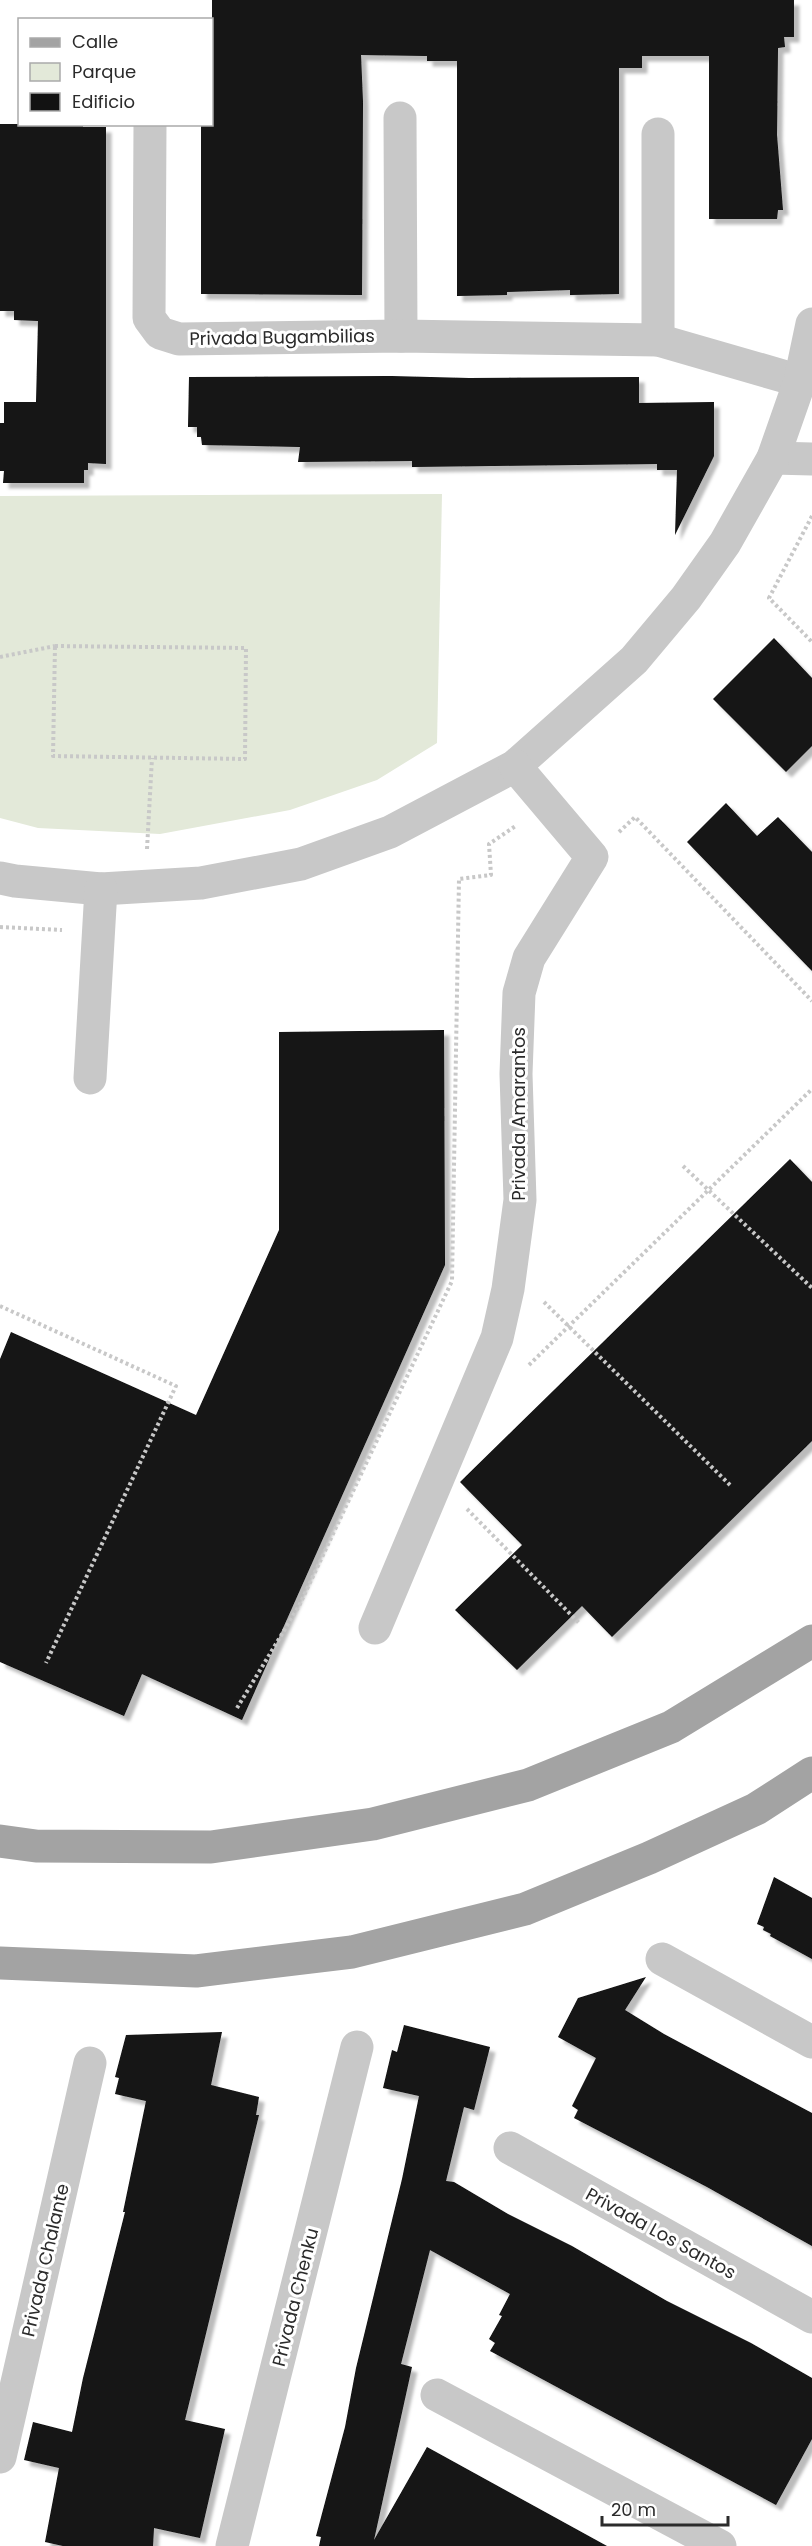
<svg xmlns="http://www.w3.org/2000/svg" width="812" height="2546" viewBox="0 0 812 2546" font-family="Poppins,sans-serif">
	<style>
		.green { fill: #e3e9d9 }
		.building { fill: #121212; filter: url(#shadow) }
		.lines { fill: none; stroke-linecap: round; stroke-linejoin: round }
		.path { stroke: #c8c8c8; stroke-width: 4; stroke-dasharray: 3 3; stroke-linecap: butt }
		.minor { stroke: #c8c8c8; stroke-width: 33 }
		.major { stroke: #a3a3a3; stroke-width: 33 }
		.labels { text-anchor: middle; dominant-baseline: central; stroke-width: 6; stroke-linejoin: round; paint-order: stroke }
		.street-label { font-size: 18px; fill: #2b2b2b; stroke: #fff }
	</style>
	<defs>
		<filter id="shadow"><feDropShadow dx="5.5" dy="5.5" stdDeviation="1.5" flood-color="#0004"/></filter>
	</defs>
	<rect width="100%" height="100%" fill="#fff"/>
	<path class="green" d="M 442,494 L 437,743 L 377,780 L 290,810 L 160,834 L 38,828 L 0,818 L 0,496 Z"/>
	<g class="building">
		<path d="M 212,0 L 794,0 L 794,37 L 784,37 L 785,47 L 778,48 L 777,135 L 783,210 L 778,210 L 777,219 L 709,219 L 709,56 L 642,56 L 642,68 L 619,68 L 619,294 L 570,295 L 570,290 L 507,292 L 507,295 L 457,296 L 457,61 L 427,61 L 427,56 L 361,55 L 363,102 L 362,295 L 201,294 L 201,126 L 212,126 Z"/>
		<path d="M 0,124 L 83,124 L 83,127 L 106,127 L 106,464 L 88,463 L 88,470 L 84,470 L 84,483 L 3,483 L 4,471 L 0,471 L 0,423 L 4,423 L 4,402 L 36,402 L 38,321 L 14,320 L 14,311 L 0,311 Z"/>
		<path d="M 391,376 L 469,378 L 639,377 L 639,403 L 714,402 L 714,456 L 675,535 L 677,470 L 657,470 L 657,464 L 412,467 L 412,461 L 298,462 L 300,447 L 202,445 L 201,437 L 197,437 L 197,427 L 188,427 L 189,377 Z"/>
		<path d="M 774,638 L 812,678 L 812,746 L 786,772 L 713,699 Z"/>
		<path d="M 726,803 L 757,836 L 778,817 L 812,852 L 812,971 L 687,842 Z"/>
		<path d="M 444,1030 L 445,1265 L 242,1720 L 142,1674 L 124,1716 L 0,1662 L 0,1359 L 11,1332 L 196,1415 L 279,1230 L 279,1032 Z"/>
		<path d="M 790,1159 L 812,1182 L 812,1441 L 612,1637 L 582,1606 L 517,1670 L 455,1610 L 522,1545 L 460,1482 Z"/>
		<path d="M 774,1877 L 812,1898 L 812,1959 L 770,1936 L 771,1934 L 763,1930 L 764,1927 L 757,1924 Z"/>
		<path d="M 646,1977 L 625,2010 L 664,2034 L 812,2113 L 812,2246 L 707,2187 L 574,2118 L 578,2110 L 572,2106 L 596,2058 L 558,2037 L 578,1998 Z"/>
		<path d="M 404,2025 L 490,2047 L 474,2110 L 464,2107 L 446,2181 L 454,2182 L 508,2214 L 572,2246 L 667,2301 L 751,2343 L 812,2378 L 812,2439 L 776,2505 L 490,2351 L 495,2343 L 489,2339 L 502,2316 L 499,2315 L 510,2294 L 430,2250 L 401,2364 L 412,2367 L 374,2540 L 427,2447 L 607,2546 L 319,2546 L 321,2537 L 316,2536 L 345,2427 L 356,2368 L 402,2179 L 419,2096 L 383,2088 L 392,2050 L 397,2052 Z"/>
		<path d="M 222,2032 L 211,2085 L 259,2097 L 256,2115 L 259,2115 L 185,2420 L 225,2429 L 200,2538 L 154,2528 L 153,2546 L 63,2546 L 45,2542 L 59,2468 L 24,2460 L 33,2422 L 72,2432 L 83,2378 L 125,2212 L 123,2212 L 146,2101 L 115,2094 L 119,2078 L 115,2077 L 126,2035 Z"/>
	</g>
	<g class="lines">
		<g class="path">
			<path d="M 812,516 L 769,598 L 812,642"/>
			<path d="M 55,646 L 246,648 L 245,759 L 53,756 Z"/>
			<path d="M 0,657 L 55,646"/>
			<path d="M 619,832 L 635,817 L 812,1001"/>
			<path d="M 147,849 L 152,758"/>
			<path d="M 0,927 L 62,930"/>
			<path d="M 683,1166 L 812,1288"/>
			<path d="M 544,1302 L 730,1485"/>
			<path d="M 0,1306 L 176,1386 L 46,1663"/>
			<path d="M 529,1365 L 812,1089"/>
			<path d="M 467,1509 L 580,1624"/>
			<path d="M 237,1708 L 299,1606 L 452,1281 L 459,879 L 491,875 L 489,844 L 517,825"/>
		</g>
		<g class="minor">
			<path d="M 400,118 L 401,336"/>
			<path d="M 150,124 L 149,318 L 160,333 L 179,339 L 401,336 L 658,340 L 800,381"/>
			<path d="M 658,134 L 658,340"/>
			<path d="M 773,458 L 812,459"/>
			<path d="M 0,878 L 15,881 L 101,889 L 201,883 L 301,864 L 390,832 L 515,766 L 634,660 L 686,598 L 725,543 L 773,458 L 800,381 L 812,324"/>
			<path d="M 90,1078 L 101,889"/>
			<path d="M 375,1628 L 497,1338 L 508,1289 L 520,1200 L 516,1074 L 519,993 L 529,958 L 592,857 L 515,766"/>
			<path d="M 662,1959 L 812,2042"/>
			<path d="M 510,2148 L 812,2317"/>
			<path d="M 437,2395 L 720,2546"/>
			<path d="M 0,2457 L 90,2063"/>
			<path d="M 232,2546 L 357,2047"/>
		</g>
		<g class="major">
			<path d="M 0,1841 L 36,1846 L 211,1847 L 373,1824 L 528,1785 L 671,1727 L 812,1641"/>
			<path d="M 0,1963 L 196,1971 L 352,1952 L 525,1909 L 649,1858 L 756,1809 L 812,1773"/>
		</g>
	</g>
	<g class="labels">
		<g class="street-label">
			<text transform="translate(282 337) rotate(-1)">Privada Bugambilias</text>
			<text transform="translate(518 1114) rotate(-90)">Privada Amarantos</text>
			<text transform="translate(661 2233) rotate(29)">Privada Los Santos</text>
			<text transform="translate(45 2260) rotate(-77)">Privada Chalante</text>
			<text transform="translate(295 2297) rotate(-76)">Privada Chenku</text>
		</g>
	</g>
	<rect x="18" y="18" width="195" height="108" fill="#ffffff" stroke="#aaaaaa" stroke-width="1.5"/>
	<rect x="30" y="38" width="30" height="9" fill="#a3a3a3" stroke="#aaaaaa" stroke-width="1.5"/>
	<text x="72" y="48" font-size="18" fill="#2b2b2b">Calle</text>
	<rect x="30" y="63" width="30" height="18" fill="#e3e9d9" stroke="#aaaaaa" stroke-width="1.5"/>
	<text x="72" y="78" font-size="18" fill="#2b2b2b">Parque</text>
	<rect x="30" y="93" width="30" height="18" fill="#121212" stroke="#aaaaaa" stroke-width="1.5"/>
	<text x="72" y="108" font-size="18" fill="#2b2b2b">Edificio</text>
	<path d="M602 2516v9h126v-9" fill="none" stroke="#2b2b2b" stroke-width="3"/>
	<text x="611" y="2516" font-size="18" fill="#2b2b2b" stroke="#ffffff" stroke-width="4.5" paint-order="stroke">20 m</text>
</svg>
